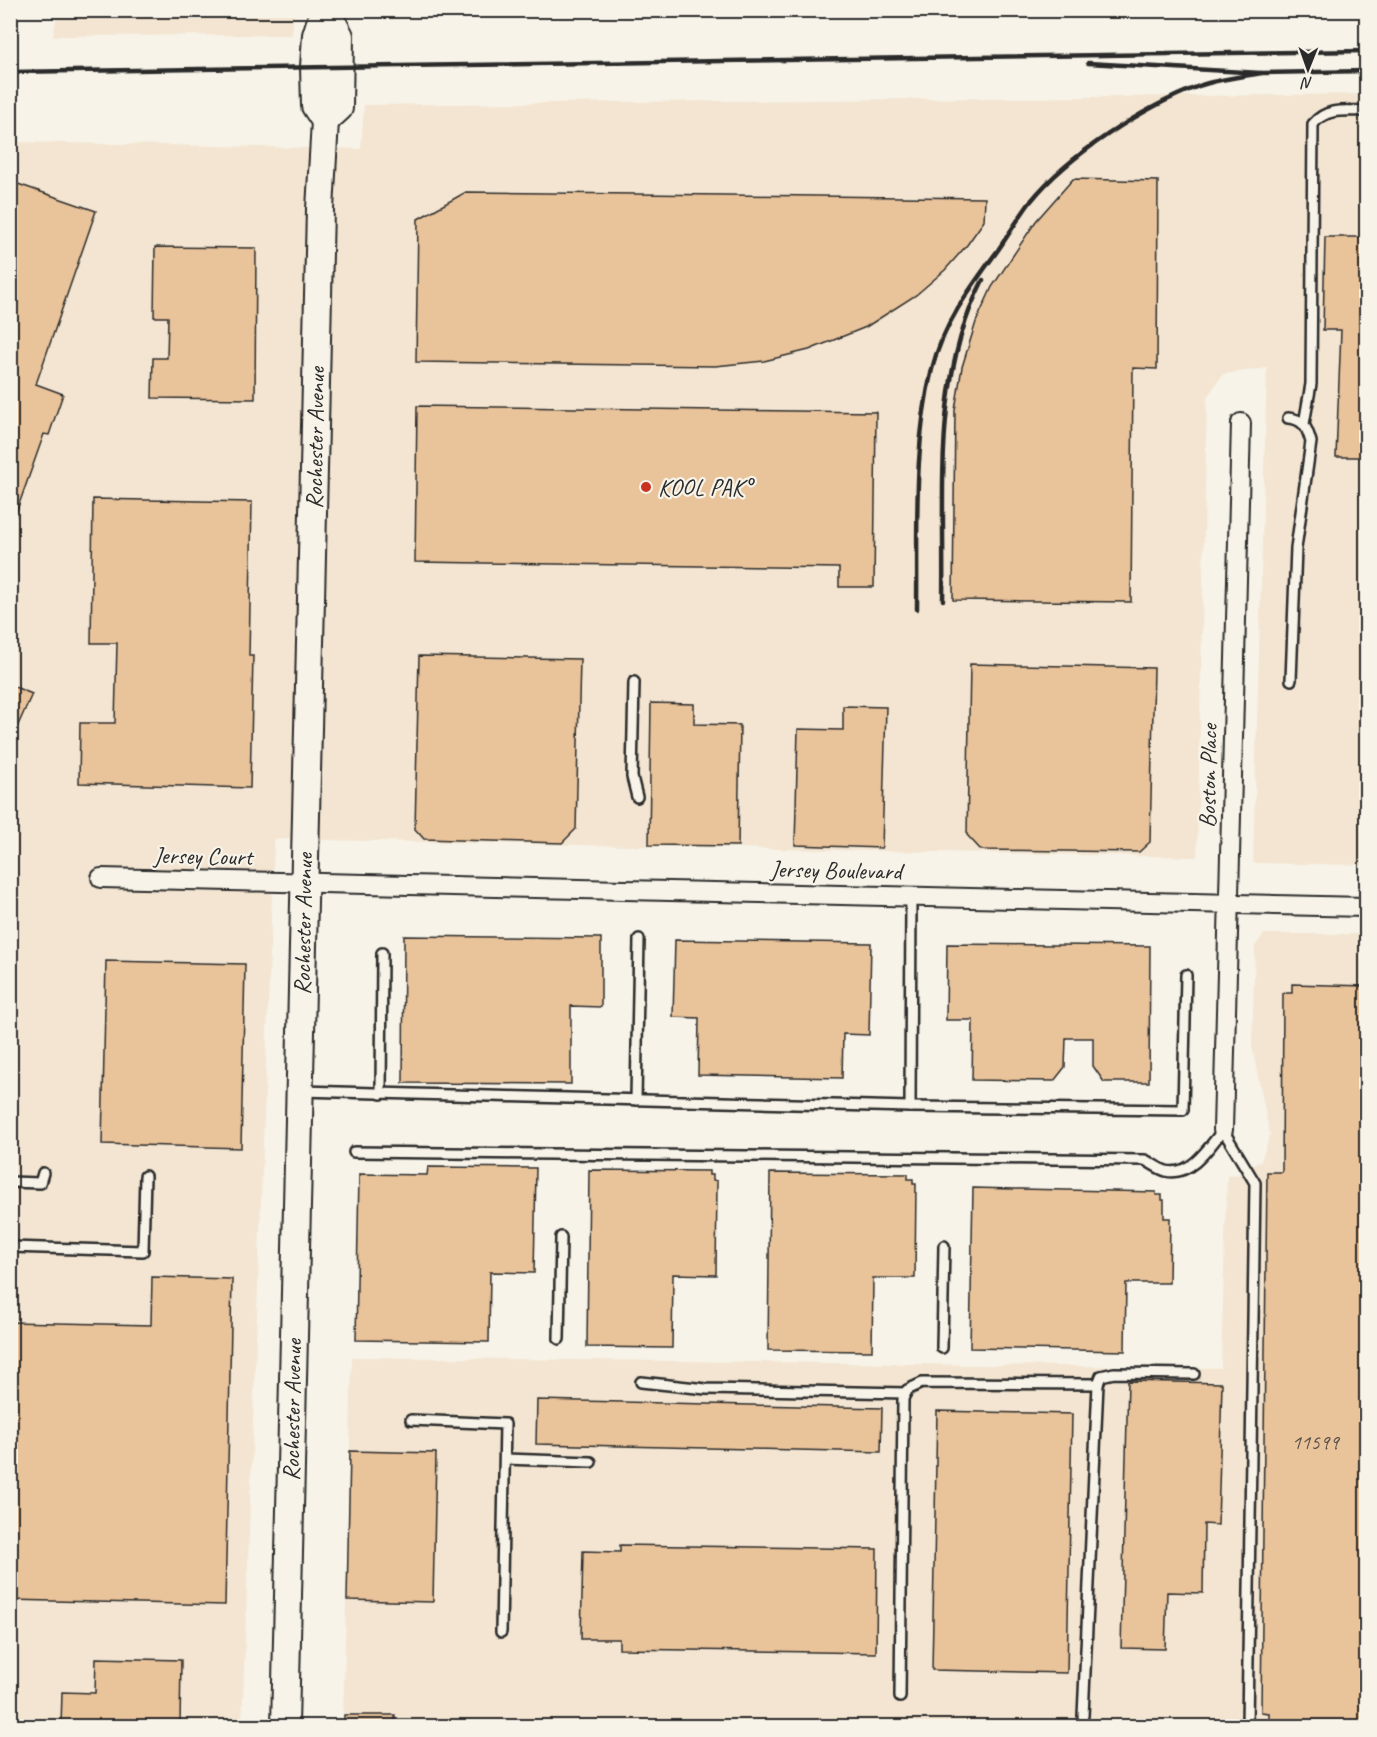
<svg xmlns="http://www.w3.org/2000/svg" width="1377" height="1737" viewBox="0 0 1377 1737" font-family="Caveat,sans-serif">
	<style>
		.built { fill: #f3e5d1 }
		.building { fill: #e9c39a; stroke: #2b2b2b; stroke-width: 1.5 }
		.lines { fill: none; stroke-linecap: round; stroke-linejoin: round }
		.service-casing { stroke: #2b2b2b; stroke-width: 14 }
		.minor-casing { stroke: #2b2b2b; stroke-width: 22 }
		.secondary-casing { stroke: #2b2b2b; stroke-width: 30 }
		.service { stroke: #f7f3e8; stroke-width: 9 }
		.minor { stroke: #f7f3e8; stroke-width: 18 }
		.secondary { stroke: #f7f3e8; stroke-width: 26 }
		.rail { stroke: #2b2b2b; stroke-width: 4.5 }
		.poi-dot { fill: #c8321e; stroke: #f7f3e8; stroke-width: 2 }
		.labels { text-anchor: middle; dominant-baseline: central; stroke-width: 4.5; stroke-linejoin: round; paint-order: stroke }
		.number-label { font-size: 21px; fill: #5a5147 }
		.street-label { font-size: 24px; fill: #2b2b2b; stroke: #f7f3e8 }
		.poi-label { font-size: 24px; fill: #2b2b2b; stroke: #f7f3e8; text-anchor: start }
	</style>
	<rect width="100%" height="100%" fill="#f7f3e8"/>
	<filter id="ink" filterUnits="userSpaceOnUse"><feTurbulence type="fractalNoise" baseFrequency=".0167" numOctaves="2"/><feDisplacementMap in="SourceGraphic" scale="12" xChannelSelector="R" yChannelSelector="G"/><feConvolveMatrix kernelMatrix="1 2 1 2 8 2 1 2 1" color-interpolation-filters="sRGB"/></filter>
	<g filter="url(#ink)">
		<g class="built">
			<path d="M 58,11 L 294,11 L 292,35 L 53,36 Z"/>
			<path d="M 1366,94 L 1366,865 L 1253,863 L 1267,368 L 1223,374 L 1207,397 L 1197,857 L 274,839 L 242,1726 L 11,1726 L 10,158 L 17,142 L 361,149 L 364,105 Z"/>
			<path d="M 1264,934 L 1366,934 L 1366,1726 L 343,1726 L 352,1357 L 1221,1368 L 1227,1176 L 1237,1175 L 1261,1161 L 1270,1135 L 1252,1047 L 1255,946 Z"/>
		</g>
		<g class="building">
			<path d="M 1073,179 L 1158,181 L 1157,369 L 1133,368 L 1131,602 L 953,600 L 955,410 L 962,367 L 976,322 L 992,287 L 1036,221 Z"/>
			<path d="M 18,184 L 96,211 L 36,384 L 63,394 L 49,435 L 44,434 L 12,524 L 10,207 Z"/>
			<path d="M 466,192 L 985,198 L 984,221 L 967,245 L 945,270 L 916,295 L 866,327 L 809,350 L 764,361 L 715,366 L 416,362 L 418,219 Z"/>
			<path d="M 1325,237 L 1366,237 L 1366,457 L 1336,457 L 1341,330 L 1323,330 Z"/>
			<path d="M 155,247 L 256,248 L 255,399 L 152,398 L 153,358 L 167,358 L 168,317 L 154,317 Z"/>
			<path d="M 417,406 L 876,412 L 874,587 L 839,587 L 839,568 L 415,562 Z"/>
			<path d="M 93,499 L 252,502 L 249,656 L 253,656 L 250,788 L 79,783 L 80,723 L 115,723 L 117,643 L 91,643 Z"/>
			<path d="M 419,656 L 580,659 L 576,829 L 562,843 L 424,839 L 415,829 Z"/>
			<path d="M 970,664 L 1154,668 L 1150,842 L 1139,852 L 981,850 L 967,835 Z"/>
			<path d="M 10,685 L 32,694 L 10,743 Z"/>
			<path d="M 651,703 L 694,704 L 694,724 L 740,725 L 738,846 L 649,845 Z"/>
			<path d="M 843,706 L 886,707 L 882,848 L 795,845 L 798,729 L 843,730 Z"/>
			<path d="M 404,936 L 601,938 L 601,1007 L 571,1006 L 571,1084 L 403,1083 Z"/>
			<path d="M 675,940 L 871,943 L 869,1035 L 843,1034 L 842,1078 L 698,1075 L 699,1018 L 673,1017 Z"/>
			<path d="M 947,944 L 1150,946 L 1149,1082 L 1104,1082 L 1093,1066 L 1093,1038 L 1066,1038 L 1065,1067 L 1054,1081 L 972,1080 L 973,1020 L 946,1020 Z"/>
			<path d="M 106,961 L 245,964 L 241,1148 L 102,1144 Z"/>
			<path d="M 1292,984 L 1366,986 L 1366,1722 L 1269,1721 L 1269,1713 L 1261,1712 L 1267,1172 L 1282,1172 L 1283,993 L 1292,993 Z"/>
			<path d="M 428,1167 L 536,1168 L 534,1273 L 490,1272 L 489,1342 L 356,1340 L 359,1174 L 427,1175 Z"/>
			<path d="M 589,1170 L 709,1171 L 709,1175 L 713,1175 L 713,1180 L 717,1181 L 716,1275 L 673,1274 L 672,1348 L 587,1347 Z"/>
			<path d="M 770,1173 L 908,1174 L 908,1179 L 913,1179 L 913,1184 L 916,1184 L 915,1278 L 873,1278 L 872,1351 L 768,1350 Z"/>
			<path d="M 973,1188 L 1156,1192 L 1156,1195 L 1162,1195 L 1162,1200 L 1164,1200 L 1164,1218 L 1170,1218 L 1169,1283 L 1126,1283 L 1125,1351 L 970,1348 Z"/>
			<path d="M 152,1277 L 232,1279 L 225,1605 L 10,1600 L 10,1322 L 151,1325 Z"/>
			<path d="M 1128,1381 L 1222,1383 L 1218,1525 L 1204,1524 L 1203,1593 L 1167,1592 L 1165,1649 L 1121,1648 Z"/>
			<path d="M 537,1400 L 882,1408 L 881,1452 L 536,1444 Z"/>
			<path d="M 937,1411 L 1072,1414 L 1067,1673 L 932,1670 Z"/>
			<path d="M 350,1451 L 436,1453 L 433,1602 L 347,1600 Z"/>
			<path d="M 620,1545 L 877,1549 L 876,1653 L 619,1649 L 619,1639 L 581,1639 L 583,1551 L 620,1552 Z"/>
			<path d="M 96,1658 L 181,1660 L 180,1726 L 61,1726 L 62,1692 L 95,1693 Z"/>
			<rect x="344" y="1715" width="51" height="11"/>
		</g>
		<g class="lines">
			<g class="service-casing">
				<g id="service">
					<path d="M 176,10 L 204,10"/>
					<path d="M 1288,418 C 1304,419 1307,428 1311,442 L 1296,548 L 1291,680"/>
					<path d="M 1304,424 L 1311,384 L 1313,124 C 1327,107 1346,111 1366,111"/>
					<path d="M 634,682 L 632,777 L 637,797"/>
					<path d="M 301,1091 L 910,1107 L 1183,1110 L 1186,975"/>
					<path d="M 381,1094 L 382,953"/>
					<path d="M 636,1100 L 639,939"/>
					<path d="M 910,1107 L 911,896"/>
					<path d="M 354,1152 L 1145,1160 C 1151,1163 1159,1169 1166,1171 C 1191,1177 1210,1146 1223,1130 L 1255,1183 L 1247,1726"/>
					<path d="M 10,1182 L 40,1183 L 43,1173"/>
					<path d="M 10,1247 L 143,1251 L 145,1176"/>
					<path d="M 559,1339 L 561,1237"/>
					<path d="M 942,1348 L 944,1246"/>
					<path d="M 641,1382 L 706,1389 L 906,1393"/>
					<path d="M 411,1420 L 505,1424 L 501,1632"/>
					<path d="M 505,1459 L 591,1462"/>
					<path d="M 900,1697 L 903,1399 L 907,1390 L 922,1383 L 1098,1384"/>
					<path d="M 1083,1716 L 1098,1384 L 1101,1376 L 1114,1373 L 1194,1374"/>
				</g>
			</g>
			<g class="minor-casing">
				<g id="minor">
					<path d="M 101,878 L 1366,907"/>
					<path d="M 1223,1130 L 1241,423"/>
				</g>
			</g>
			<g class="secondary-casing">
				<g id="secondary">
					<path d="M 325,121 L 339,108 L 340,36 L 326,10"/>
					<path d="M 285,1726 L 320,209 L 325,121 L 315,106 L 314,67 L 316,35 L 324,10"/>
				</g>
			</g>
			<use href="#service" class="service"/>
			<use href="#minor" class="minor"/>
			<use href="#secondary" class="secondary"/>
			<g class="rail">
				<path d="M 1088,63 L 1261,73 L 1366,71"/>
				<path d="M 10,72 L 1366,51"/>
				<path d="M 943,600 C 945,493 932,378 983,280"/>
				<path d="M 917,609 C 918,529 913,447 932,369 C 943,324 971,287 998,250 C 1009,234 1019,217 1031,201 C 1068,155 1144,107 1199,86 C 1218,79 1241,77 1261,73"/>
			</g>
		</g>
	</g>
	<circle class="poi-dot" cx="646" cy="487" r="6"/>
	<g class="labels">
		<g class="number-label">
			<text x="1315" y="1442">11599</text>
		</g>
		<g class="street-label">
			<text transform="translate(315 438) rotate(-89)">Rochester Avenue</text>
			<text transform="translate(1208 776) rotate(-89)">Boston Place</text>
			<text transform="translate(203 856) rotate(1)">Jersey Court</text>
			<text transform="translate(836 870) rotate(1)">Jersey Boulevard</text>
			<text transform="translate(303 924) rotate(-89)">Rochester Avenue</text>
			<text transform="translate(292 1410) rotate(-89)">Rochester Avenue</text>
		</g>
		<g class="poi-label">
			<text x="658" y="487">KOOL PAK°</text>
		</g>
	</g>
	<rect width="1377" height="1737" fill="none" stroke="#f7f3e8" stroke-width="36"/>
	<rect x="18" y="18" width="1341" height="1701" fill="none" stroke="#2b2b2b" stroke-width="2" filter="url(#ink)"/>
	<g transform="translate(1308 69) rotate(181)" stroke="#f7f3e8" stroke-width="4.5" paint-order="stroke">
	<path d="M0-4.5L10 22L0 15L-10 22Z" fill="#2b2b2b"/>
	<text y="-9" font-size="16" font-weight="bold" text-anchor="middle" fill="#2b2b2b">N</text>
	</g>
</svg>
